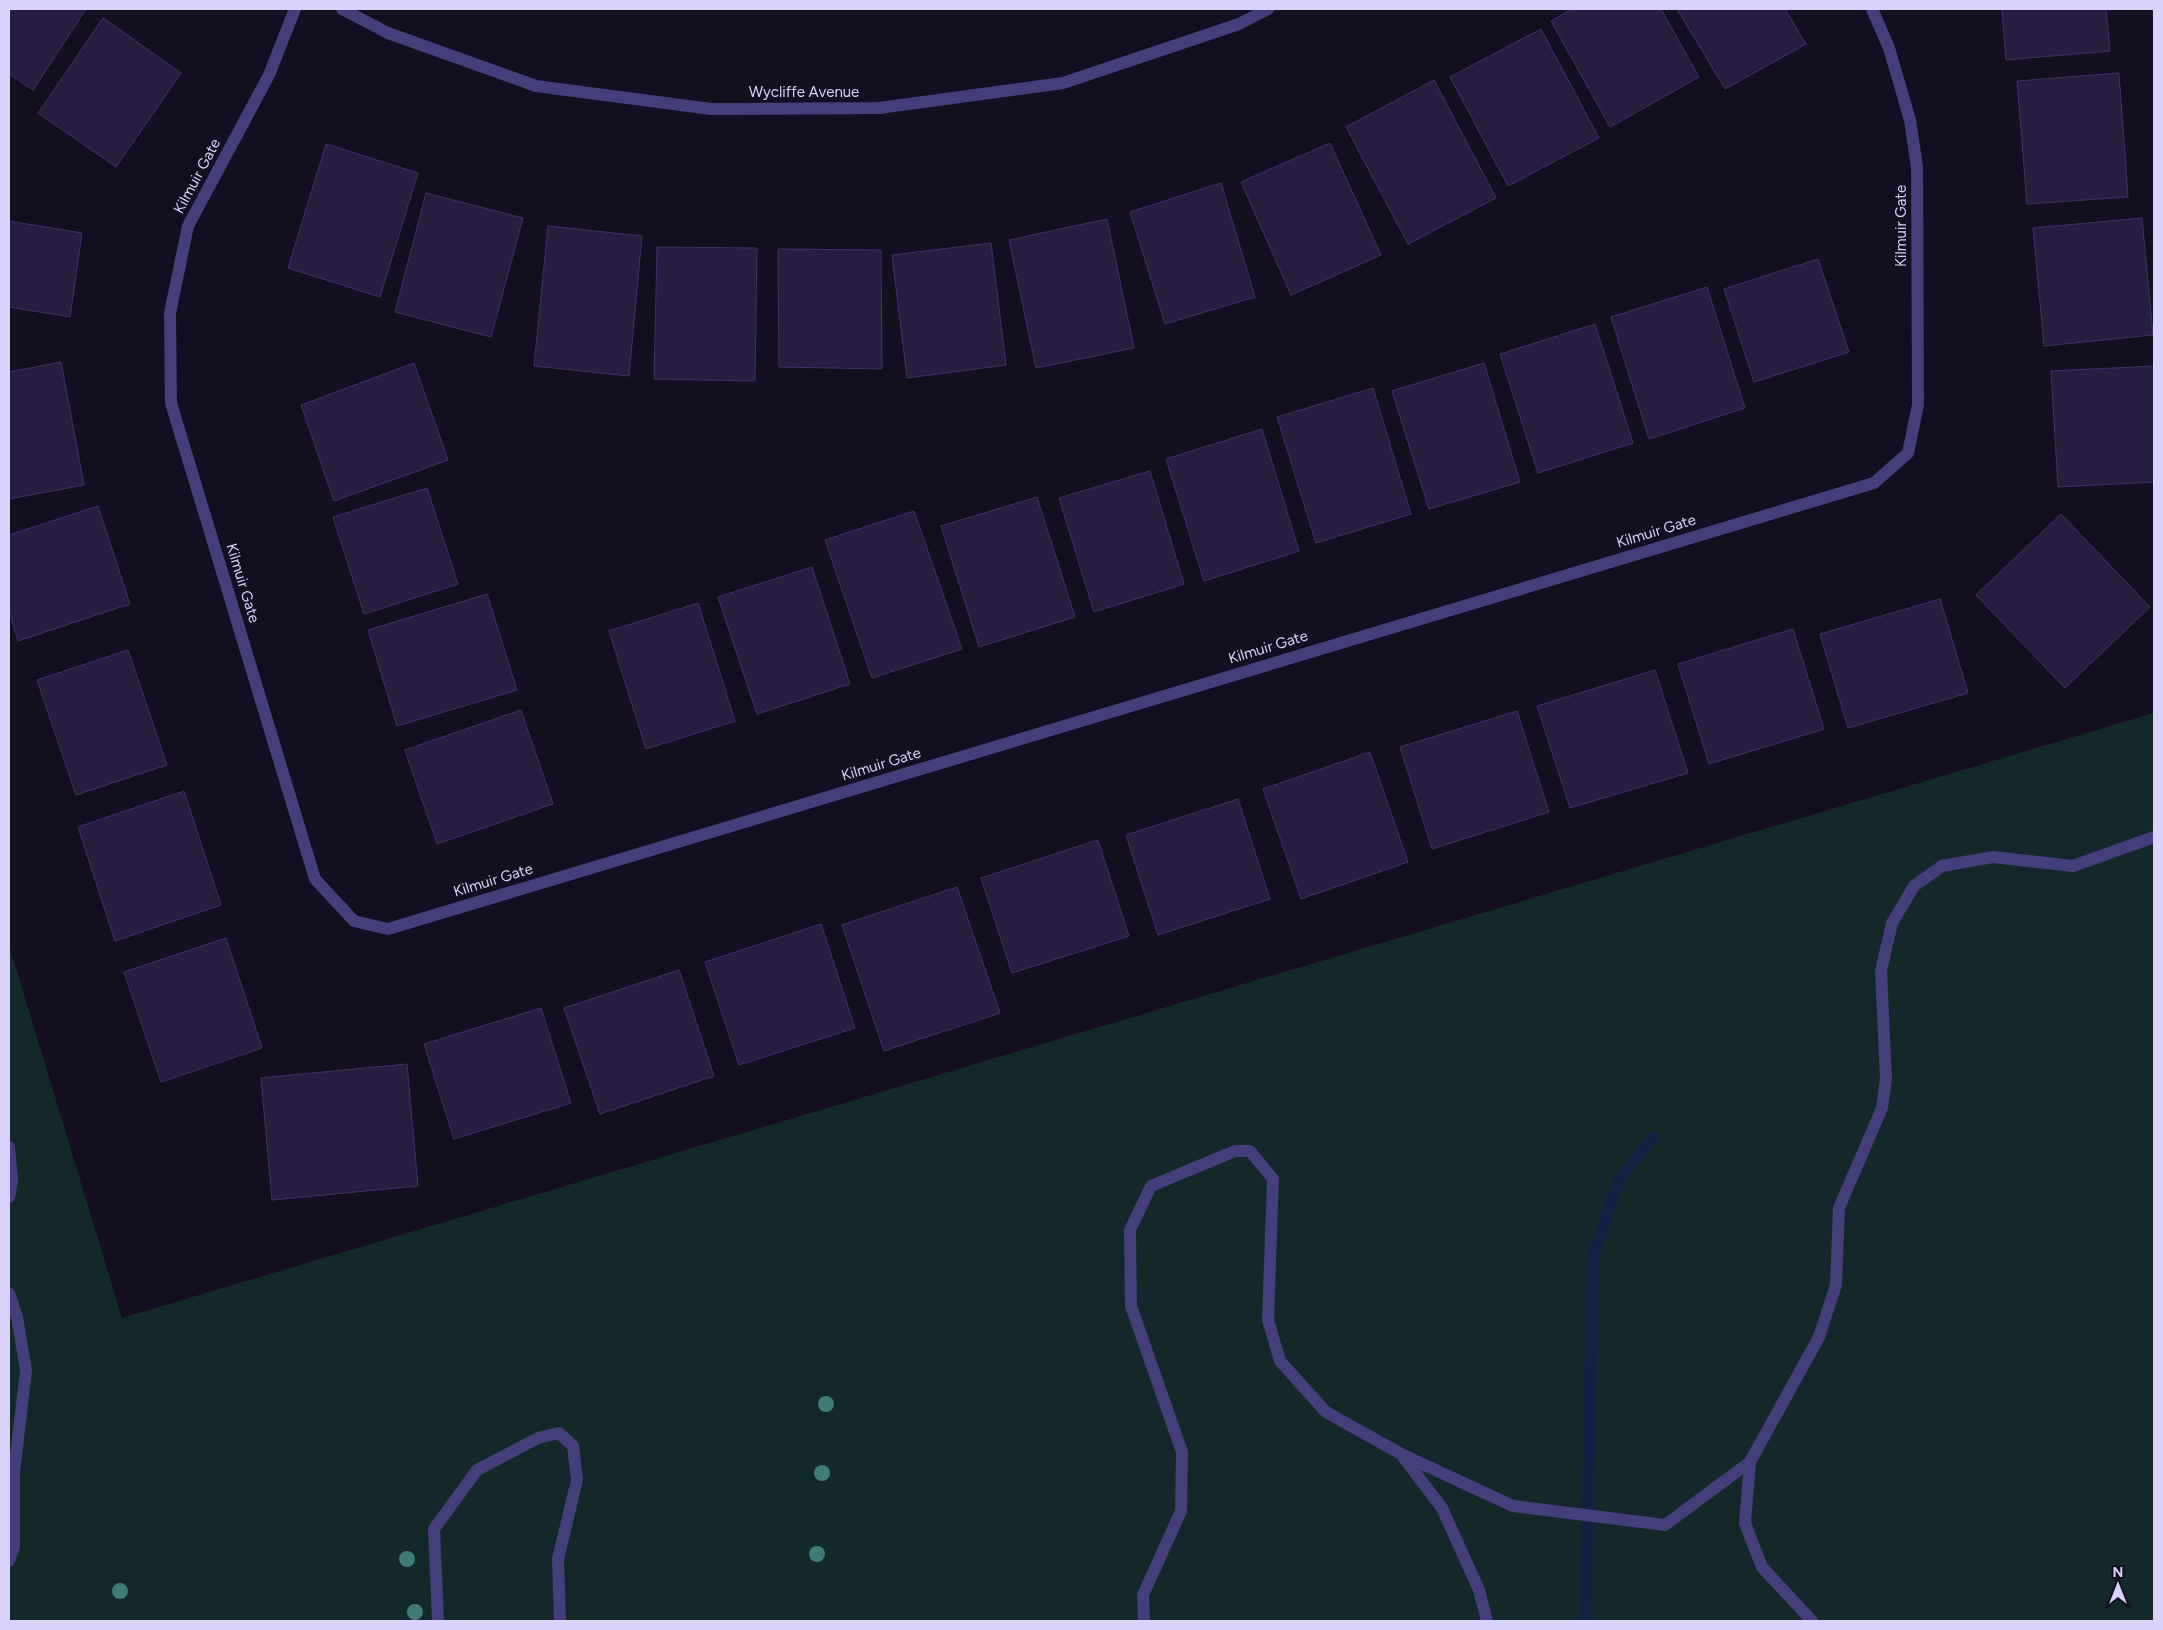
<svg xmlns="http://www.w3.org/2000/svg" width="2163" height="1630" viewBox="0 0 2163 1630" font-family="Figtree,sans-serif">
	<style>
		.green { fill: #132829 }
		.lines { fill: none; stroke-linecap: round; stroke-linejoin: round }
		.stream { stroke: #122141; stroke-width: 12 }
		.building { fill: #261d3f; stroke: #403169 }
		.minor { stroke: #443e7b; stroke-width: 12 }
		.tree { fill: #407b78 }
		.labels { text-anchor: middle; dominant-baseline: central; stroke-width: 4; stroke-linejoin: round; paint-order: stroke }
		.street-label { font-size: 15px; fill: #d9d2fb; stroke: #130f20 }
	</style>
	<rect width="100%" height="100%" fill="#130f20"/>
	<path class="green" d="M 2154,713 L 2154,1621 L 9,1621 L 9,945 L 122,1318 Z"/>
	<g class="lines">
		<path class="stream" d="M 1585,1621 L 1593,1256 L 1619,1179 L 1654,1137"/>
	</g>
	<g class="building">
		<path d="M 9,9 L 86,9 L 33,90 L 9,74 Z"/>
		<path d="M 1572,9 L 1661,9 L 1699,77 L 1610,127 L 1551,21 Z"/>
		<path d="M 1677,9 L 1785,9 L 1806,44 L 1725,89 Z"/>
		<path d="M 2002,9 L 2106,9 L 2110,51 L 2006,60 Z"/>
		<path d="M 103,18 L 181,73 L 116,167 L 38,113 Z"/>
		<path d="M 1541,29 L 1599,138 L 1508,186 L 1450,77 Z"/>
		<path d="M 2119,73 L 2128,197 L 2027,204 L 2017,81 Z"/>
		<path d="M 1434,80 L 1496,198 L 1408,244 L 1346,127 Z"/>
		<path d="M 1330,143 L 1381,255 L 1291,295 L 1241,182 Z"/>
		<path d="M 326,144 L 418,173 L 380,297 L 288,268 Z"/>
		<path d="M 1221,183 L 1255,297 L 1165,324 L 1130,212 Z"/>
		<path d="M 426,193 L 523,218 L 491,337 L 395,312 Z"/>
		<path d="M 2142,218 L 2153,335 L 2044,346 L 2033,228 Z"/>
		<path d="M 1107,219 L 1134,348 L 1036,368 L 1009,240 Z"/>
		<path d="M 9,221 L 82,233 L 70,317 L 9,307 Z"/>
		<path d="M 548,226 L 642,236 L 629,376 L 534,366 Z"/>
		<path d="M 991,243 L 1006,365 L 907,378 L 892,255 Z"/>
		<path d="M 657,247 L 757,248 L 755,381 L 654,379 Z"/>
		<path d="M 778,249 L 881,250 L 882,369 L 779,367 Z"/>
		<path d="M 1818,259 L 1849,352 L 1754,382 L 1724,289 Z"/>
		<path d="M 1707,287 L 1745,408 L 1649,439 L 1611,317 Z"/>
		<path d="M 1595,324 L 1633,443 L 1538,473 L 1500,354 Z"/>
		<path d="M 61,362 L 84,485 L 9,499 L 9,372 Z"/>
		<path d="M 414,363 L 448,460 L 334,501 L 301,405 Z"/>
		<path d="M 1484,363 L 1520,482 L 1429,509 L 1392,391 Z"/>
		<path d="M 2154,366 L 2154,482 L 2058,487 L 2051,371 Z"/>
		<path d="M 1373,388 L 1411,514 L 1316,543 L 1277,417 Z"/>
		<path d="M 1262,429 L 1299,551 L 1204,581 L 1166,459 Z"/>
		<path d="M 1150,471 L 1184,584 L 1094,612 L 1059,498 Z"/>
		<path d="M 427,488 L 458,584 L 364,614 L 333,517 Z"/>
		<path d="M 1037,497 L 1075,617 L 979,647 L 941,526 Z"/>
		<path d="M 98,506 L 130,604 L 18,641 L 9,611 L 9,535 Z"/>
		<path d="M 914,511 L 962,649 L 872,678 L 825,540 Z"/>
		<path d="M 2061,514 L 2150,607 L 2065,688 L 1976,595 Z"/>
		<path d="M 812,567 L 850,684 L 757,714 L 718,597 Z"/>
		<path d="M 487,594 L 517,690 L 397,726 L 368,630 Z"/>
		<path d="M 1940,599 L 1968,693 L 1848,728 L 1820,634 Z"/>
		<path d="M 698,603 L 735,721 L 646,749 L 609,631 Z"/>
		<path d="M 1793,629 L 1824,729 L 1709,764 L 1678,664 Z"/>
		<path d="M 128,650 L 167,765 L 76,795 L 37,680 Z"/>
		<path d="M 1655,670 L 1688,773 L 1570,808 L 1537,706 Z"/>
		<path d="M 521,710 L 553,804 L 437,844 L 405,750 Z"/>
		<path d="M 1517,711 L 1549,812 L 1432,849 L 1400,747 Z"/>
		<path d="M 1370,752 L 1408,862 L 1301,899 L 1263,789 Z"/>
		<path d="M 184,791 L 221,905 L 115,941 L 78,827 Z"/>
		<path d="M 1238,799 L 1270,899 L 1158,935 L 1126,835 Z"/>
		<path d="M 1098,840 L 1129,936 L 1012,973 L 981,878 Z"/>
		<path d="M 957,887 L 1000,1013 L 884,1051 L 842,925 Z"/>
		<path d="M 821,924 L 855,1028 L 739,1065 L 705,962 Z"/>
		<path d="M 226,938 L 262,1048 L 161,1082 L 124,972 Z"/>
		<path d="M 679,970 L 714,1076 L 600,1114 L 564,1008 Z"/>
		<path d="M 541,1008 L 571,1103 L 454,1139 L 424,1044 Z"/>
		<path d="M 407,1064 L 418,1186 L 272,1200 L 261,1078 Z"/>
	</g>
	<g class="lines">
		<g class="minor">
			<path d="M 295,9 L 269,75 L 188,226 L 170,313 L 171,403 L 315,879 L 354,921 L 388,929 L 1874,483 L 1908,453 L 1918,405 L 1917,167 L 1910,120 L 1889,48 L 1872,9"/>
			<path d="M 342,9 L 388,33 L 536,86 L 711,109 L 879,108 L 1063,83 L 1239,24 L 1268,9"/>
			<path d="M 9,1147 L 12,1181 L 9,1197"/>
			<path d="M 9,1293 L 17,1317 L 26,1370 L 14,1473 L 14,1546 L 9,1561"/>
			<path d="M 1404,1458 L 1442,1508 L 1479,1590 L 1487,1621"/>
			<path d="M 438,1621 L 434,1529 L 477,1470 L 538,1438 L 559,1433 L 573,1446 L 577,1480 L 558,1559 L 560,1621"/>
			<path d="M 1144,1621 L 1143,1595 L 1181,1511 L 1182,1452 L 1131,1306 L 1130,1230 L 1151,1186 L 1235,1151 L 1250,1151 L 1273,1179 L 1268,1320 L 1280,1361 L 1326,1412 L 1403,1455 L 1513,1506 L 1665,1525 L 1750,1462"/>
			<path d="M 1812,1621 L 1762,1567 L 1745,1523 L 1750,1462 L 1819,1337 L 1836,1285 L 1839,1208 L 1882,1108 L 1886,1079 L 1881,971 L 1892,923 L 1914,886 L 1942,866 L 1993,857 L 2073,866 L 2154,837"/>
		</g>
	</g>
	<g class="tree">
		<circle cx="826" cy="1404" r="8"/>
		<circle cx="822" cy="1473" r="8"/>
		<circle cx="817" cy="1554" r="8"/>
		<circle cx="407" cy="1559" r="8"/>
		<circle cx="120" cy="1591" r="8"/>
		<circle cx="415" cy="1612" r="8"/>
	</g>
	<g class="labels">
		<g class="street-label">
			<text x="804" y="92">Wycliffe Avenue</text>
			<text transform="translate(197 176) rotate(-62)">Kilmuir Gate</text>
			<text transform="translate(1901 226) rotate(-90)">Kilmuir Gate</text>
			<text transform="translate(1656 531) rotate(-17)">Kilmuir Gate</text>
			<text transform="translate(243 583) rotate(73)">Kilmuir Gate</text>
			<text transform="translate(1268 647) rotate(-17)">Kilmuir Gate</text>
			<text transform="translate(881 764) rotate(-17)">Kilmuir Gate</text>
			<text transform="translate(493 880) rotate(-17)">Kilmuir Gate</text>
		</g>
	</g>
	<rect width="2163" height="1630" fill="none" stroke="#d9d2fb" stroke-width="20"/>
	<g transform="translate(2118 1585)" stroke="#130f20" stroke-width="4" paint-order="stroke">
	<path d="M0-4L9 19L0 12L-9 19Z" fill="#d9d2fb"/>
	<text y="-8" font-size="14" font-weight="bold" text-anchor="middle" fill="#d9d2fb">N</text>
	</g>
</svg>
